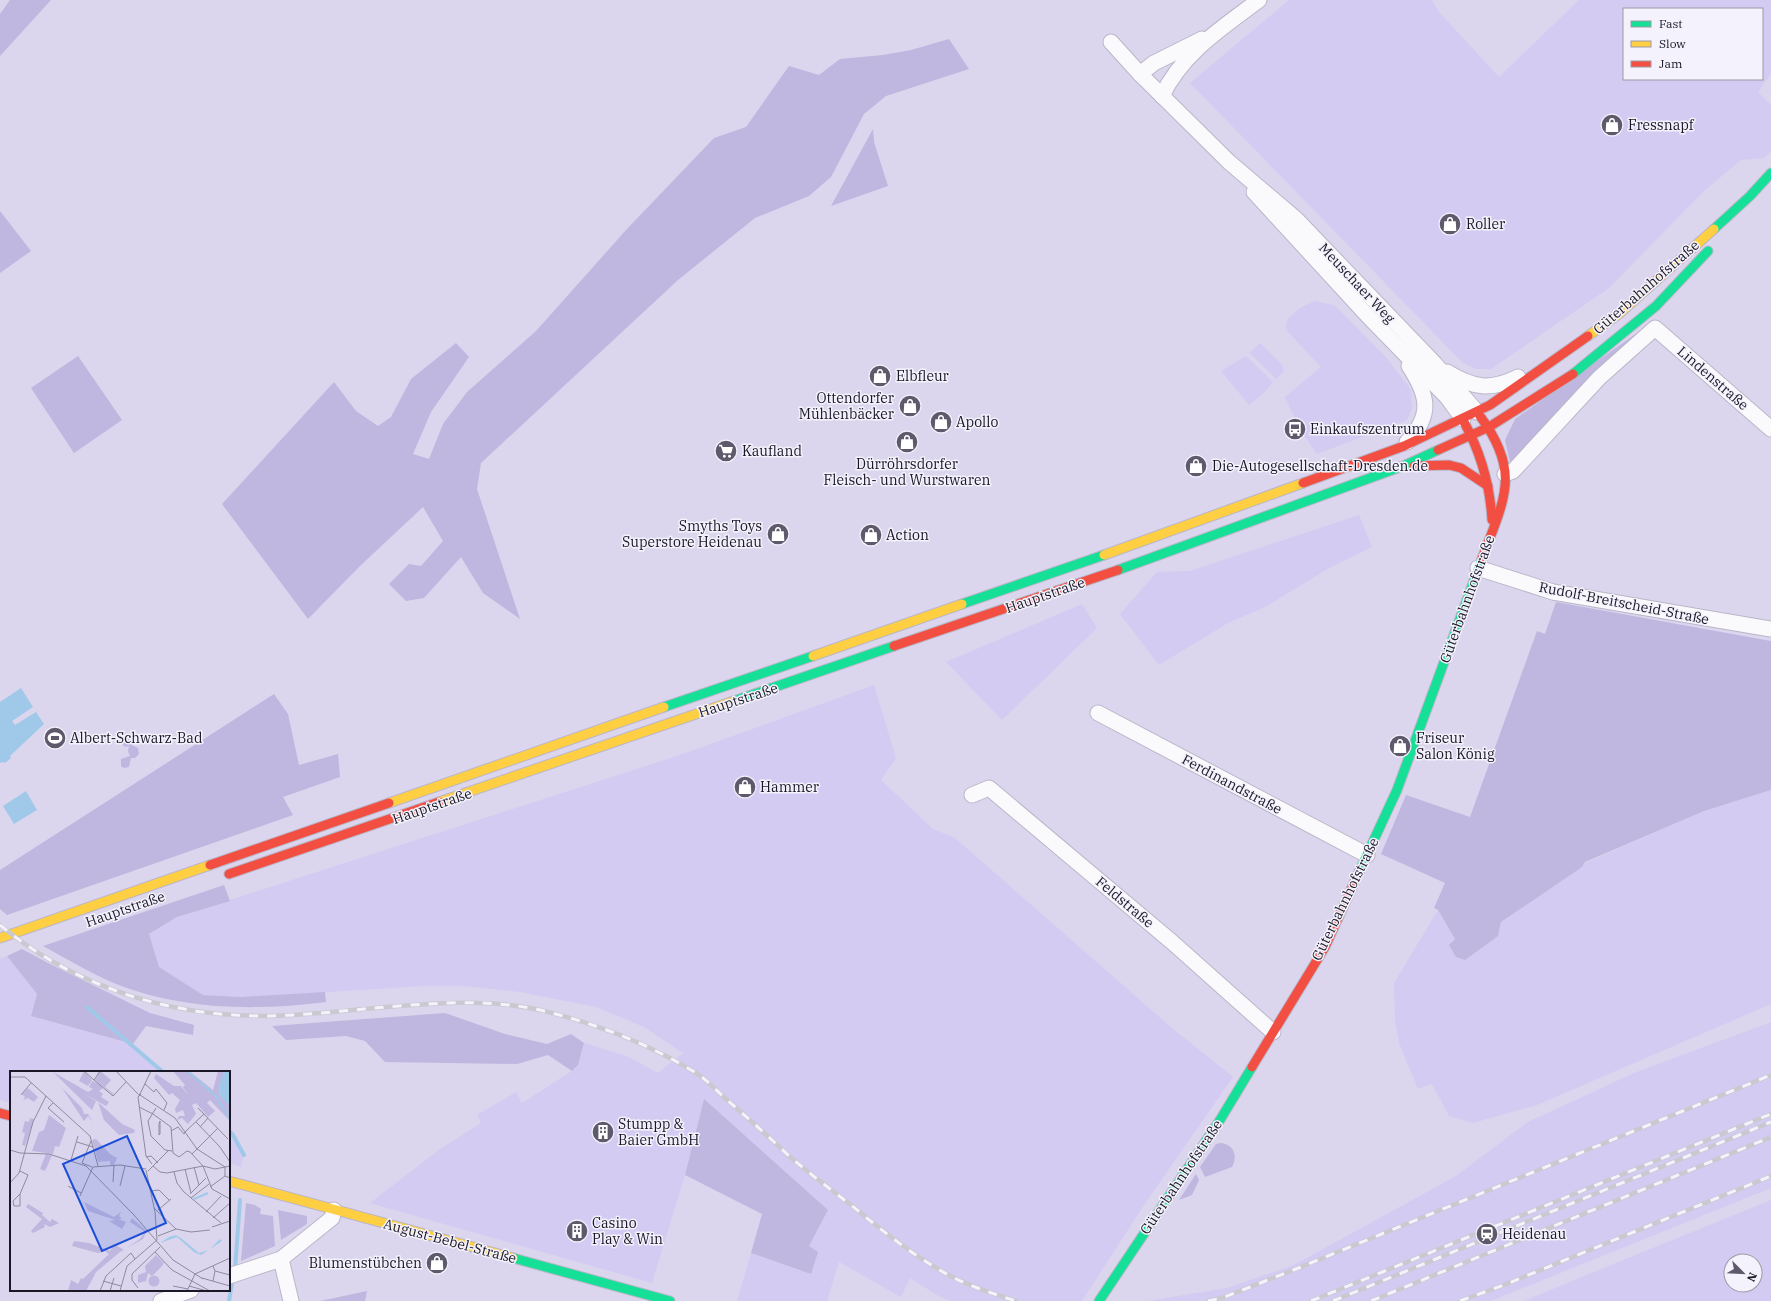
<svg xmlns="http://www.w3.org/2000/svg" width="1771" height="1301" viewBox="0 0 1771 1301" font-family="'IBM Plex Serif',serif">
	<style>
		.built { fill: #d3cbf2; fill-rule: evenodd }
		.green { fill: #bfb7df }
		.water { fill: #a0c9e9 }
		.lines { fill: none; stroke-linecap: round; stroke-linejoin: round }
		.stream { stroke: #a0c9e9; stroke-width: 4 }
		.street-casing { stroke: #bab6c8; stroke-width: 17 }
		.fast-casing { stroke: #bab6c8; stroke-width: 11 }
		.slow-casing { stroke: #bab6c8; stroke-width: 11 }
		.jam-casing { stroke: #bab6c8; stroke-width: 11 }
		.street { stroke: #faf9fc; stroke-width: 15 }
		.fast { stroke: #16e098; stroke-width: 9 }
		.slow { stroke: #ffcf43; stroke-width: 9 }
		.jam { stroke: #f24e42; stroke-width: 9 }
		.rail-casing { stroke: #cac9cf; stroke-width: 4.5 }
		.rail { stroke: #f4f2fc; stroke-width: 3; stroke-dasharray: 9; stroke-linecap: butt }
		.labels { text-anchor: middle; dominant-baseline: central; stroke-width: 3; stroke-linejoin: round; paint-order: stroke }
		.poi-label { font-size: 14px; fill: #1a1726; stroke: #f4f2fc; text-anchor: start }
		.street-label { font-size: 14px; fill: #1a1726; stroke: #f4f2fc }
		.inset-river { fill: none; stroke: #a0c9e9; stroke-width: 2 }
		.inset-road { fill: none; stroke: #8e8a9e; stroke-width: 1 }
		.view { fill: #1d4ed8; fill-opacity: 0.15; stroke: #1d4ed8; stroke-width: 2 }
		.inset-edge { fill: none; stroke: #1a1726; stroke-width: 2 }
	</style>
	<rect width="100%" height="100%" fill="#dbd6ee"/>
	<g class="built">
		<path d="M 1289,0 L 1432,0 L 1439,12 L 1499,77 L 1579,0 L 1771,0 L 1771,74 L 1758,92 L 1771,105 L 1771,151 L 1764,158 L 1741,160 L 1705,190 L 1609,288 L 1491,369 L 1476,369 L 1463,363 L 1190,83 ZM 1624,9 L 1762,9 L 1762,79 L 1624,79 Z"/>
		<path d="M 1315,301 L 1334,305 L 1385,356 L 1411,390 L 1412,408 L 1407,420 L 1317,454 L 1301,431 L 1285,397 L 1321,367 L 1288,332 L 1286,326 L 1288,319 L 1300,308 Z"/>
		<path d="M 1260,343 L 1283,366 L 1283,372 L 1276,379 L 1250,353 Z"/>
		<path d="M 1246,356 L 1273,382 L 1264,393 L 1249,405 L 1221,371 Z"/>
		<path d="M 1359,515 L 1372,547 L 1329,568 L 1265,607 L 1228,623 L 1159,665 L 1120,614 L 1157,572 L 1190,571 Z"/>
		<path d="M 1082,604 L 1097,628 L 1002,720 L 946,662 Z"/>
		<path d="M 874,685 L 896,758 L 881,780 L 933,829 L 955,838 L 1173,1029 L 1233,1077 L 1146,1202 L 1082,1301 L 949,1301 L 935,1294 L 910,1278 L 901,1297 L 839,1262 L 827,1301 L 737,1301 L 751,1253 L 811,1274 L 809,1246 L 828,1210 L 704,1100 L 685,1175 L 652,1283 L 370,1203 L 440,1149 L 481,1123 L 477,1115 L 516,1092 L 522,1103 L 572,1071 L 578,1065 L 584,1043 L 629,1057 L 658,1073 L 683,1053 L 644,1027 L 596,1007 L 520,992 L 464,986 L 423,986 L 266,996 L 241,997 L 203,995 L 159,967 L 149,934 L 177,917 L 680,755 Z"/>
		<path d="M 1771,790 L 1771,1004 L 1537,1105 L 1473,1123 L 1449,1116 L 1432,1084 L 1418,1089 L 1399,1043 L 1395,1021 L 1394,983 L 1438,910 L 1455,939 L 1449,945 L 1498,936 L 1501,922 L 1585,863 L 1704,811 Z"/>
		<path d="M 7,956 L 37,994 L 31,1016 L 133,1044 L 164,1072 L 11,1072 L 11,1103 L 0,1100 L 0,958 Z"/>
		<path d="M 1771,1022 L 1771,1188 L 1491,1301 L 1147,1301 L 1227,1288 L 1294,1265 L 1456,1176 L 1528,1122 L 1634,1073 Z"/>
		<path d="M 229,1129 L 234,1133 L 244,1155 L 241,1167 L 229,1163 Z"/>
		<path d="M 1771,1200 L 1771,1301 L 1524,1301 L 1606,1267 ZM 1731,1261 L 1755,1261 L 1755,1285 L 1731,1285 Z"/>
	</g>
	<g class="green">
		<path d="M 10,0 L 51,0 L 0,56 L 0,14 Z"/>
		<path d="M 949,39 L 969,69 L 886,96 L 864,114 L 831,177 L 809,196 L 755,218 L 678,280 L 481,463 L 477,489 L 520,619 L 483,593 L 461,557 L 424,598 L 406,601 L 389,584 L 409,564 L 421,566 L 443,541 L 423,507 L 360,566 L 308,619 L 222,504 L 334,382 L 356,411 L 378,426 L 391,417 L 411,379 L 456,343 L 469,357 L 431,412 L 413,454 L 429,459 L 443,424 L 467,392 L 536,331 L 626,230 L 714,138 L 746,127 L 789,66 L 819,75 L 840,59 L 883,55 L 911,50 Z"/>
		<path d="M 873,129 L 874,142 L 888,186 L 831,206 Z"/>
		<path d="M 0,211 L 31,251 L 0,273 Z"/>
		<path d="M 1651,323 L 1594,375 L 1510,462 L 1505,440 L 1515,419 Z"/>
		<path d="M 78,356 L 122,420 L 74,453 L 31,388 Z"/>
		<path d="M 1556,602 L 1771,641 L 1771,790 L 1704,811 L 1585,862 L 1582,867 L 1501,922 L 1498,936 L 1465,960 L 1456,957 L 1449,945 L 1455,939 L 1438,910 L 1434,908 L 1445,883 L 1381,854 L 1406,795 L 1470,817 L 1537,631 L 1545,634 Z"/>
		<path d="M 274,694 L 288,714 L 299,765 L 338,754 L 340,777 L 283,797 L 293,815 L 7,915 L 0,909 L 0,870 Z"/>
		<path d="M 129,738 L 131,738 L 132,745 L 138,748 L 139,754 L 135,758 L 131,758 L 129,767 L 124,768 L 121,766 L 121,759 L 130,756 L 128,751 L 129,746 L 125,747 L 121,743 Z"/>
		<path d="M 224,885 L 230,901 L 177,917 L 149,934 L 159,967 L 203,995 L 241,997 L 325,992 L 326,1002 C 256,1011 182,1010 116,984 C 90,973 67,959 43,946 Z"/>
		<path d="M 22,949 L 50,964 L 150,1013 L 194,1025 L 193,1035 L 146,1026 L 133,1044 L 31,1016 L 37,994 L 7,956 Z"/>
		<path d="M 445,1013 L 505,1034 L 547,1044 L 571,1034 L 584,1043 L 578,1065 L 572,1071 L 548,1055 L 517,1064 L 385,1062 L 365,1041 L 346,1036 L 286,1040 L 272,1026 Z"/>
		<path d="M 704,1099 L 828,1210 L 809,1246 L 818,1252 L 811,1274 L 751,1253 L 762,1214 L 685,1175 Z"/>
		<path d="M 1220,1143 C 1234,1144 1238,1156 1232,1167 L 1205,1177 L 1200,1167 L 1216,1144 Z"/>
		<path d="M 1196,1174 L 1199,1180 L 1192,1195 L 1179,1200 Z"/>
		<path d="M 246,1203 L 255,1205 L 261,1209 L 260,1214 L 273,1216 L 275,1246 L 241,1261 Z"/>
		<path d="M 278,1210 L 307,1216 L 307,1224 L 281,1240 Z"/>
		<path d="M 367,1291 L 365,1301 L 320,1301 Z"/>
	</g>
	<g class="water">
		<path d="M 21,688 L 33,707 L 12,721 L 15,725 L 36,712 L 44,724 L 10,756 L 11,758 L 5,763 L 3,762 L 0,763 L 0,702 Z"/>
		<path d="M 26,791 L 37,810 L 14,824 L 3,806 Z"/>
	</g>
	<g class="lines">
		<g class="stream">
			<path d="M 87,1007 L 163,1072"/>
			<path d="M 229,1131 L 233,1135 L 244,1155"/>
			<path d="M 235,1270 L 240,1200"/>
			<path d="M 229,1301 L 233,1278"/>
		</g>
		<g class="street-casing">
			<g id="street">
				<path d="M 1111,42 L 1140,74 L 1229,162 L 1296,219 L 1435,364 L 1477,412"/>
				<path d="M 1140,74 L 1154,63 L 1202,39"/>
				<path d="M 1162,96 C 1182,53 1222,28 1259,0"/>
				<path d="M 1254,192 L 1367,315 L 1447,397 L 1463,419"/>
				<path d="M 1447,372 C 1473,388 1491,391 1518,377"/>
				<path d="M 1407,442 C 1433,415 1428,395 1409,366"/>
				<path d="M 1505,474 L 1513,471 L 1599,378 L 1655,328 L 1771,429"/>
				<path d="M 1478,568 L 1553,592 L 1771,629"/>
				<path d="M 1098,713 L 1367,855"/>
				<path d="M 972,795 L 989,788 L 1172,942 L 1273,1032"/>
				<path d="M 281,1259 L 291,1301"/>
				<path d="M 229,1276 L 281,1259 L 332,1218 L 334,1210"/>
				<path d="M 161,1301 L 191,1290"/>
			</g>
		</g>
		<g class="fast-casing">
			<g id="fast">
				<path d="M 1714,229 L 1750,196 L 1771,173"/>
				<path d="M 1573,374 L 1656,306 L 1708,251"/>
				<path d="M 1118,570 L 1403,466 L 1438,450"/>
				<path d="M 962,604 L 1104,555"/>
				<path d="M 734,701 L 894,646"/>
				<path d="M 664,707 L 813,656"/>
				<path d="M 1359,872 L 1397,790 L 1482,559"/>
				<path d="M 513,1258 L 670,1301"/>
				<path d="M 1099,1301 L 1220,1120 L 1252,1067"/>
			</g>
		</g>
		<g class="slow-casing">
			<g id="slow">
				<path d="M 1588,336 L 1620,313 L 1714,229"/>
				<path d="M 1104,555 L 1303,483"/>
				<path d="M 813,656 L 962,604"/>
				<path d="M 439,802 L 734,701"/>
				<path d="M 389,803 L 664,707"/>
				<path d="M 0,938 L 210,865"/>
				<path d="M 229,1181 L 513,1258"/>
			</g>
		</g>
		<g class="jam-casing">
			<g id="jam">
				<path d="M 1480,416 C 1522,473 1504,499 1482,559"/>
				<path d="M 1464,422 C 1481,453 1490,485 1492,520"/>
				<path d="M 1438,450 L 1489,427 L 1573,374"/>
				<path d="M 1414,466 L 1449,465 L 1461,468 L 1488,486"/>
				<path d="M 1303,483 L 1404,446 L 1490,405 L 1588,336"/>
				<path d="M 894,646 L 1118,570"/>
				<path d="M 210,865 L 389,803"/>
				<path d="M 229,874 L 439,802"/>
				<path d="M 1252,1067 L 1325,947 L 1359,872"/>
				<path d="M 0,1113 L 11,1116"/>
			</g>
		</g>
		<use href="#street" class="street"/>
		<use href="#fast" class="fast"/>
		<use href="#slow" class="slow"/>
		<use href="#jam" class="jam"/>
		<g class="rail-casing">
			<g id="rail">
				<path d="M 0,925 C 65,979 149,1010 234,1015 C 277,1018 321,1013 364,1009 C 422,1004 487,997 544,1011 C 597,1024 649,1044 696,1073 C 707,1080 716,1090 726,1099 C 747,1117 768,1136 789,1156 C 809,1173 830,1189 851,1205 C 880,1229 910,1253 943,1272 C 966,1285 991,1293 1016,1301"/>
				<path d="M 1208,1301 L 1222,1298 L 1296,1269 L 1771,1075"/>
				<path d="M 1311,1301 L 1771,1114"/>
				<path d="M 1333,1301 L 1771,1122"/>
				<path d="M 1371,1301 L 1771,1137"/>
				<path d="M 1460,1301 L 1504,1285 L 1771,1176"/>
			</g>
		</g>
		<use href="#rail" class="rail"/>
	</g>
	<defs>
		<g id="shop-disc" transform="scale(1.15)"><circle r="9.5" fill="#5e5a6c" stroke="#f4f2fc"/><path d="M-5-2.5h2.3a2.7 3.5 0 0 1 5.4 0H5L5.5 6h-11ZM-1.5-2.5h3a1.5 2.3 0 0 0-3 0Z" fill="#fff"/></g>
		<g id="bus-disc" transform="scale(1.15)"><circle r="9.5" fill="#5e5a6c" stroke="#f4f2fc"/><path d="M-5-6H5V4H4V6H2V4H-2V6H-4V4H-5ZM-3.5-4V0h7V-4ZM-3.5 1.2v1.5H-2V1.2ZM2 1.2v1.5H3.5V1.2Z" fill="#fff"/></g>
		<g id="supermarket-disc" transform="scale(1.15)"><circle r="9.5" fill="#5e5a6c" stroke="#f4f2fc"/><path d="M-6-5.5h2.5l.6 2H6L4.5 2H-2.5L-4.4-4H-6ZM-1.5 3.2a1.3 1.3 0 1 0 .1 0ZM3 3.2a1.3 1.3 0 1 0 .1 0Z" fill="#fff"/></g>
		<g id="stadium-disc" transform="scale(1.15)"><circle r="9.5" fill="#5e5a6c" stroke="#f4f2fc"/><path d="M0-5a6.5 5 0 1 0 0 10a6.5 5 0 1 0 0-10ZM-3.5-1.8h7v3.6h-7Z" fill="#fff"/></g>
		<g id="building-disc" transform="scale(1.15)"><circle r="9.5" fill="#5e5a6c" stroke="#f4f2fc"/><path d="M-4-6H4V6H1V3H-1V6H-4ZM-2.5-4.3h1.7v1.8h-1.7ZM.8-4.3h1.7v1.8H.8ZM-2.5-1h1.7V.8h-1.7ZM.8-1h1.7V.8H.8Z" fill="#fff"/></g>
		<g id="station-disc" transform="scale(1.15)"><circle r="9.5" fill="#5e5a6c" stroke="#f4f2fc"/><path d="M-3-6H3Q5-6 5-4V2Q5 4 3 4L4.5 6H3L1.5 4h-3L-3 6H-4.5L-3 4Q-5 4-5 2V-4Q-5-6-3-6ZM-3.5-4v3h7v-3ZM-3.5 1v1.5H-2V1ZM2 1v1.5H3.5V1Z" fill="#fff"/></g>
	</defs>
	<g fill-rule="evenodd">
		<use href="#shop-disc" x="1612" y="125"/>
		<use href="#shop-disc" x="1450" y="224"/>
		<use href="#shop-disc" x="880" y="376"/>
		<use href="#shop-disc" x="910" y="406"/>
		<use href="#shop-disc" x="941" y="422"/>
		<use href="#bus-disc" x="1295" y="429"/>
		<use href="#shop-disc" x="907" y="442"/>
		<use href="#supermarket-disc" x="726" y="451"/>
		<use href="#shop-disc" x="1196" y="466"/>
		<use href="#shop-disc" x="778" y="534"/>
		<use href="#shop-disc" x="871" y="535"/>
		<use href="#stadium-disc" x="55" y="738"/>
		<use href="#shop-disc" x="1400" y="746"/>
		<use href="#shop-disc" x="745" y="787"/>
		<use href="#building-disc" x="603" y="1132"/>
		<use href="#building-disc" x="577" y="1231"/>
		<use href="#station-disc" x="1487" y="1234"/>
		<use href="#shop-disc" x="437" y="1263"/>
	</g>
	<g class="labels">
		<g class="poi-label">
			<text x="1628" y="125">Fressnapf</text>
			<text x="1466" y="224">Roller</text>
			<text x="896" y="376">Elbfleur</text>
			<text x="894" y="398" text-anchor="end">Ottendorfer<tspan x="894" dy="16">Mühlenbäcker</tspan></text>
			<text x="956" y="422">Apollo</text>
			<text x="1310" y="429">Einkaufszentrum</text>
			<text x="742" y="451">Kaufland</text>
			<text x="907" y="464" text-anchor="middle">Dürröhrsdorfer<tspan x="907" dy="16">Fleisch- und Wurstwaren</tspan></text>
			<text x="1212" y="466">Die-Autogesellschaft-Dresden.de</text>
			<text x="762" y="526" text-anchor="end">Smyths Toys<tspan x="762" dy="16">Superstore Heidenau</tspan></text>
			<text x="886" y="535">Action</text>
			<text x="70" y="738">Albert-Schwarz-Bad</text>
			<text x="1416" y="738">Friseur<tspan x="1416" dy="16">Salon König</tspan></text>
			<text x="760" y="787">Hammer</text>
			<text x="618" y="1124">Stumpp &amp;<tspan x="618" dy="16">Baier GmbH</tspan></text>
			<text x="592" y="1223">Casino<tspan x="592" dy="16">Play &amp; Win</tspan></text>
			<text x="1502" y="1234">Heidenau</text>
			<text x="422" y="1263" text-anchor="end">Blumenstübchen</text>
		</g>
		<g class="street-label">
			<text transform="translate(1357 283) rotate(47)">Meuschaer Weg</text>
			<text transform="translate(1646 287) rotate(-41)">Güterbahnhofstraße</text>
			<text transform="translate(1713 378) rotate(41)">Lindenstraße</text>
			<text transform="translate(1045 595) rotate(-19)">Hauptstraße</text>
			<text transform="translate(1467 599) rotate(-70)">Güterbahnhofstraße</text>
			<text transform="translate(1624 603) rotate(11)">Rudolf-Breitscheid-Straße</text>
			<text transform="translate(738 700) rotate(-18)">Hauptstraße</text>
			<text transform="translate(1232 784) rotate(28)">Ferdinandstraße</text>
			<text transform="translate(432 806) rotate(-19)">Hauptstraße</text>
			<text transform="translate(1345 899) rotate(-64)">Güterbahnhofstraße</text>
			<text transform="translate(1125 902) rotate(40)">Feldstraße</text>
			<text transform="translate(125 909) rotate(-19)">Hauptstraße</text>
			<text transform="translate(1181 1177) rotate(-56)">Güterbahnhofstraße</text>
			<text transform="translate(450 1241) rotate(15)">August-Bebel-Straße</text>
		</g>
	</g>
	<g transform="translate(10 1071)">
		<rect width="220" height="220" fill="#dbd6ee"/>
		<path d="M 74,0 L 82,9 L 78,15 L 69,10 ZM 90,0 L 101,9 L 95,16 L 104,23 L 103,24 L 85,9 ZM 163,0 L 179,0 L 203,19 L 208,0 L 216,0 L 209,16 L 210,25 L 220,34 L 220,50 L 200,29 L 197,32 L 205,40 L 198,46 L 186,32 L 182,34 L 186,43 L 178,53 L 172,47 L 167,49 L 169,45 L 175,45 L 173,39 L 166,42 L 165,38 L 170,29 L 162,22 L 159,24 L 144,7 L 146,3 L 164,15 L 171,15 L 179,25 L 173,16 L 175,14 ZM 43,1 L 78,21 L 83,18 L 79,16 L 82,10 L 87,12 L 93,17 L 89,20 L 93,23 L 91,26 L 99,31 L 96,35 L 73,22 L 86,30 L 82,39 ZM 18,17 L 28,26 L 24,31 L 18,27 L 13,29 L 15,26 L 12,23 ZM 52,17 L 72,37 L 74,43 L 78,43 L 83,51 L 78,45 L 74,50 ZM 88,31 L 112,53 L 125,59 L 124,62 L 109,64 L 94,49 ZM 39,44 L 56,57 L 49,76 L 45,75 L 43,83 L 22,80 L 29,61 L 34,59 ZM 20,47 L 24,48 L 15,75 L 12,74 L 15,62 L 12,61 L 15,50 L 19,51 ZM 86,68 L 100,83 L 107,87 L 104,94 L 100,94 L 100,90 L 88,91 L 82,69 ZM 36,83 L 42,84 L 35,100 L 30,98 ZM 74,131 L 104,146 L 111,141 L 109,145 L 112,148 L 108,148 L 116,151 L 112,158 L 99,150 L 105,149 L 78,140 ZM 18,133 L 33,142 L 32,144 L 40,151 L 42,148 L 49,152 L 40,156 L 34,153 L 35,156 L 23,162 L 21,160 L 32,148 L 16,136 ZM 122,147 L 137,160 L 133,168 L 110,181 L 86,201 L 76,220 L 58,220 L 61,209 L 68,213 L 71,207 L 73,208 L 99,183 L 95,180 L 88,182 L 62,175 L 64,170 L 79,172 L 100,180 L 104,173 L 114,179 L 130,168 L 135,161 L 120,151 ZM 146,184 L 154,192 L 152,195 L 142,205 L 138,202 L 136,210 L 128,212 L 128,204 L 136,201 L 135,195 ZM138.5 210a5.5 5.5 0 1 1 11 0a5.5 5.5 0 1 1-11 0Z" fill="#bfb7df"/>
		<path d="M 214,0 L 220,0 L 220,35 L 210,25 L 209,16 ZM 166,164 L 172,168 L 189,182 L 199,179 L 210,168 L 212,170 L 191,184 L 184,181 L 167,166 L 150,172 L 159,166 Z" fill="#a0c9e9"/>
		<path class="inset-river" d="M 177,0 L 205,24 L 220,48M 184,128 L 198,122"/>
		<path class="inset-road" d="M 74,0 L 84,9 L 90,0M 106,0 L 128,23M 0,6 L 15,6M 15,6 L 80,65 L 88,95M 84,9 L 103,25 L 116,11M 135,13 L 144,21 L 146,18 L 157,32 L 154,39M 130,23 L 141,0M 11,24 L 21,12M 128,24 L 131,23 L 128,26 L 136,85 L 142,93M 130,24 L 165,47 L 187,78 L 215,96M 43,32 L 38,37 L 54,51M 129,36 L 143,43M 146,37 L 138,50 L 141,65 L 155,79 L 162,80M 188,37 L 218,68M 143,43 L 161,56 L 163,82 L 169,86 L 177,80 L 180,81 L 193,95 L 202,118 L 220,128M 150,50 L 150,63 L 149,64 L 149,53 ZM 186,51 L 210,76 L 220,91M 190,56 L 198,47M 161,60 L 168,56 L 174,63 L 176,60M 176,60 L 194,43M 81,70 L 72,92 L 82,96M 67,71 L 83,76M 0,79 L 10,82 L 39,83 L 76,95 L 124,144 L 163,189 L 193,208M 182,83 L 208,57M 136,86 L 141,85 L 148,92M 61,89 L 68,65M 143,95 L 150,101 L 157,102 L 193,95 L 205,98 L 220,95M 184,96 L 189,114M 215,96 L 215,105 L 220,107M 175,98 L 181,122M 136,99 L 145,141 L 147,169M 10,100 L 18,104 L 10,123 L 10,135 L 4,135 L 3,130 L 10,123M 138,100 L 158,80M 164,101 L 167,112 L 174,121 L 211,152M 103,111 L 104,94M 0,112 L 9,102 L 23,51 L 36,25M 58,115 L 71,122M 110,115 L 115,95M 200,116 L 215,105M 141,120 L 149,119 L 160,130M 180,123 L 196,107M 70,125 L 83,96 L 110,94 L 136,98M 181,127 L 199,113M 144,137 L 166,158M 148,139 L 161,128M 196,141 L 211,125M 203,147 L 220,132M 202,156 L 220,150M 148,165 L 166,158 L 181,161 L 200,159M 145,181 L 162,199 L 200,220M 203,195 L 205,200 L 203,210M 205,200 L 220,204M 192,207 L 220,215M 93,210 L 111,215M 163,215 L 178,218M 179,215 L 197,220M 128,217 L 122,209 L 122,203 L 150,176M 90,220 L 96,205 L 121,182 L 125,188M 100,220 L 104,207M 110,220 L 117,195 L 147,169M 177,220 L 185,203 L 220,187"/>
		<path class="view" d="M 117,65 L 156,152 L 92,180 L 53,93 Z"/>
		<rect width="220" height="220" class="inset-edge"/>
	</g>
	<rect x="1623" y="8" width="140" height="72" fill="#f4f2fc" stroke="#9d9aa6"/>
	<rect x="1631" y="21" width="20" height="6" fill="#16e098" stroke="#9d9aa6"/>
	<text x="1659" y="28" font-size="12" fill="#1a1726">Fast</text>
	<rect x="1631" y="41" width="20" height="6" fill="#ffcf43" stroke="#9d9aa6"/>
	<text x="1659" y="48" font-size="12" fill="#1a1726">Slow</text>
	<rect x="1631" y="61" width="20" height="6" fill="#f24e42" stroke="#9d9aa6"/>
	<text x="1659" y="68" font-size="12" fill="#1a1726">Jam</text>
	<g transform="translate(1743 1273) rotate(114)"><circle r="19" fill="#f4f2fc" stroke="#9d9aa6"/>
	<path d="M0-3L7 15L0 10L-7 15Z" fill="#5e5a6c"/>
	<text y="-6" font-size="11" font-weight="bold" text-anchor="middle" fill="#1a1726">N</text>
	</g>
</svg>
